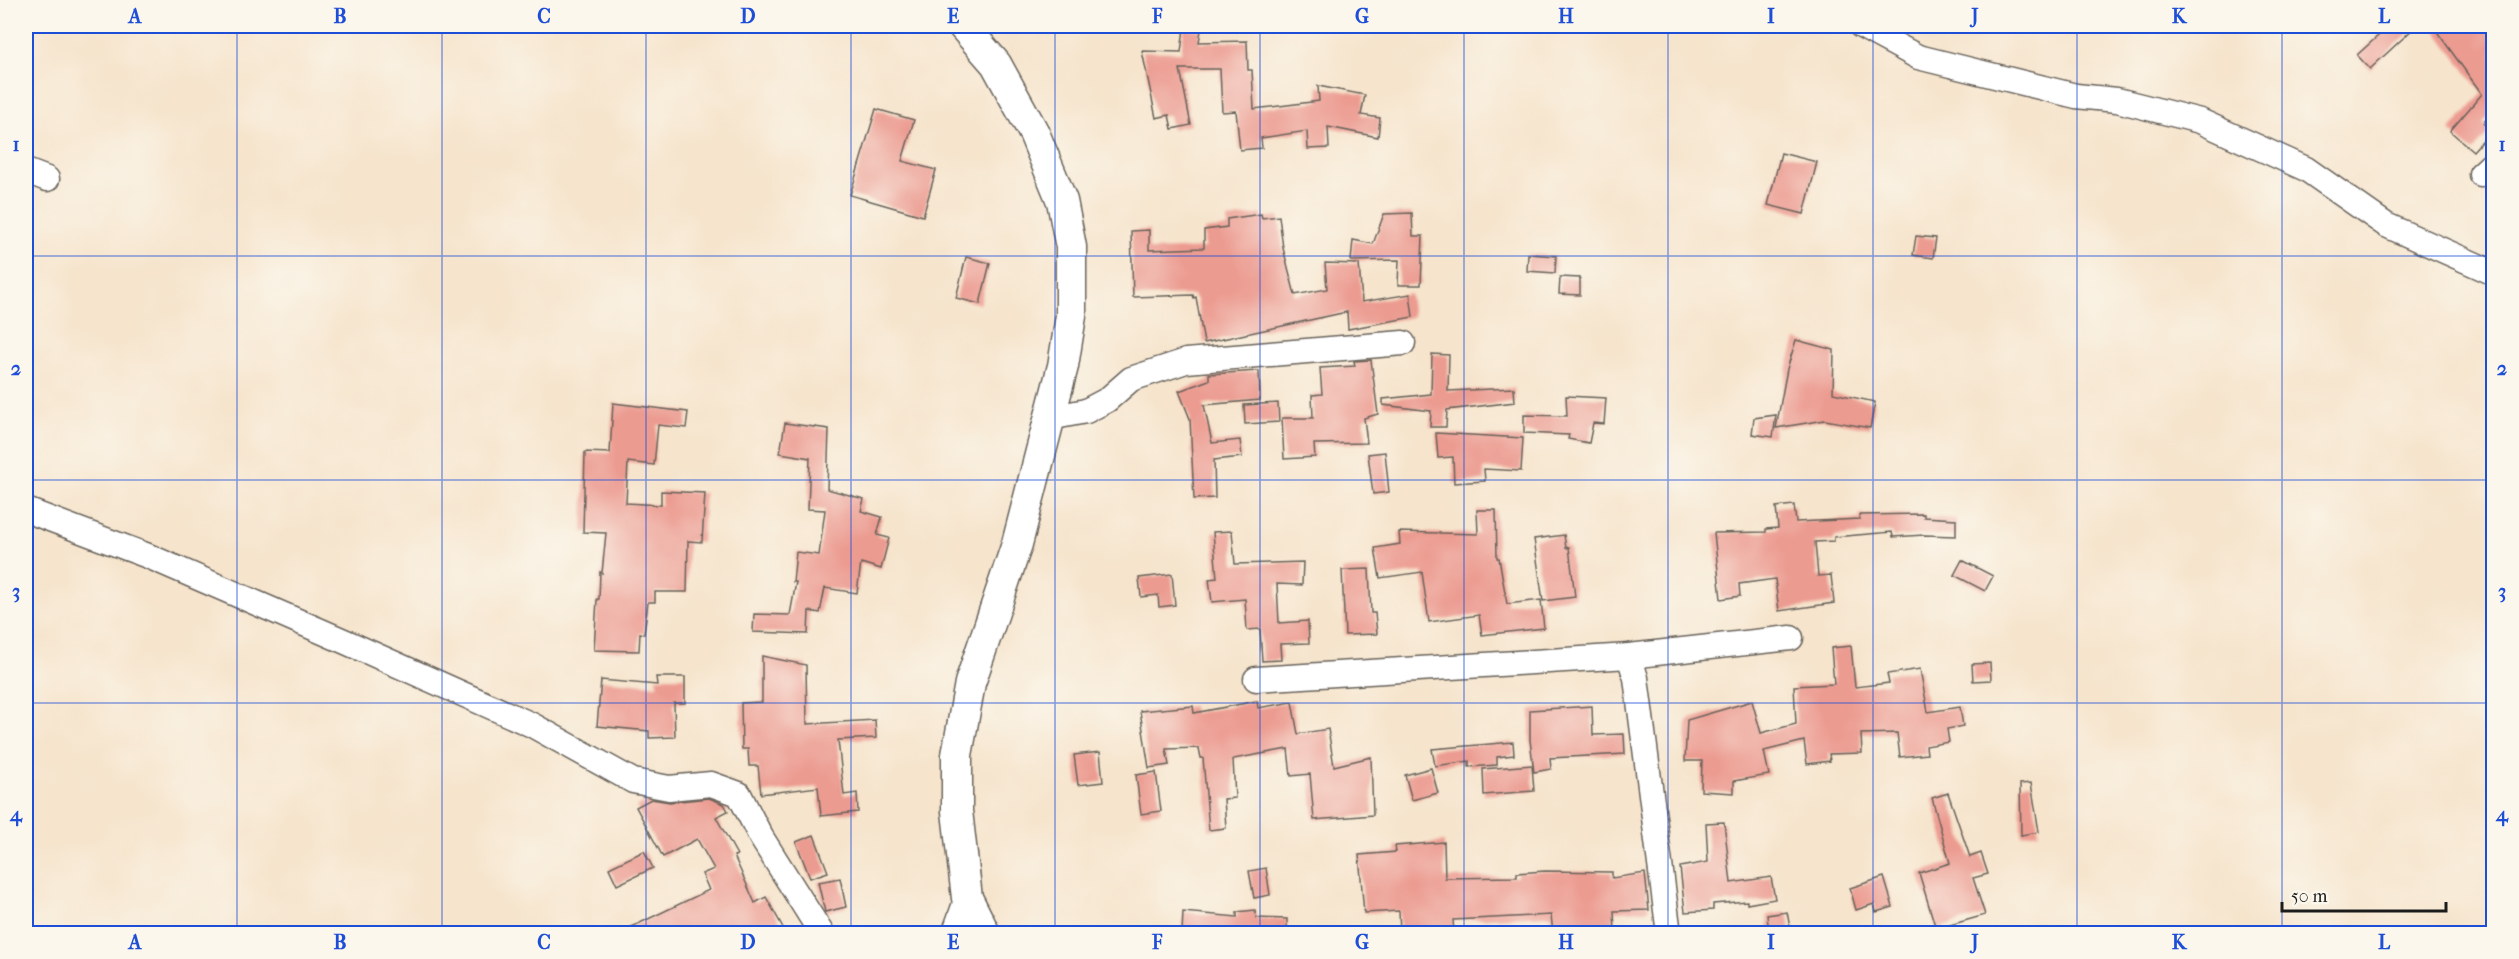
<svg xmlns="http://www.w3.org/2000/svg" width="2519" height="959" viewBox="0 0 2519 959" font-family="'IM FELL French Canon',serif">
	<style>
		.building { fill: #ec9b91 }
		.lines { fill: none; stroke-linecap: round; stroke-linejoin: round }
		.minor-casing { stroke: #68625a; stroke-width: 27 }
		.tertiary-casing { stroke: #68625a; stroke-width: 33 }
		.minor { stroke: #fff; stroke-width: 24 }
		.tertiary { stroke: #fff; stroke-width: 30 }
		.grid { fill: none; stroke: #1d4ed8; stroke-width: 1.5; stroke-opacity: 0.55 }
		.neatline { fill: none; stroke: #1d4ed8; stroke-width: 2 }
		.grid-label { font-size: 20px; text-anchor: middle; font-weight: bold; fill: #1d4ed8 }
	</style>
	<rect width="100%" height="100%" fill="#fbf7ec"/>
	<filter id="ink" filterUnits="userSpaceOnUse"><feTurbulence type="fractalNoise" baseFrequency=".0167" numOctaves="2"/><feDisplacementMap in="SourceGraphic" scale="12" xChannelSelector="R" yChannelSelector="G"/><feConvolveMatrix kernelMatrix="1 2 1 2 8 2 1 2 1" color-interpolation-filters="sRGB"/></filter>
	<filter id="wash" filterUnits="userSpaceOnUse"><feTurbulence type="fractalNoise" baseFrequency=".008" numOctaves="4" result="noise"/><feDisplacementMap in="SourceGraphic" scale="24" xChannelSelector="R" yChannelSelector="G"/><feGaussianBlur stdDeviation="1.35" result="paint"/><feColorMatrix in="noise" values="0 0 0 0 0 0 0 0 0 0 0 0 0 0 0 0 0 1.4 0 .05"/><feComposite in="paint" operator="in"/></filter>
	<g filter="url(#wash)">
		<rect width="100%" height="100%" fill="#f6e4cc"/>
		<g id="blocks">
			<g class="building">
				<path d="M 2389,26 L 2416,26 L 2370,69 L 2357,55 Z"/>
				<path d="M 2433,26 L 2493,26 L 2493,112 L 2483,123 L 2491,131 L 2473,151 L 2450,131 L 2482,94 Z"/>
				<path d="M 1184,28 L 1201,30 L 1199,42 L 1247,41 L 1248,70 L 1252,70 L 1254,109 L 1319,101 L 1318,86 L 1365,95 L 1361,115 L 1380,118 L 1378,137 L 1328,127 L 1329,148 L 1308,149 L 1307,131 L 1261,138 L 1262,148 L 1240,150 L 1236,111 L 1222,112 L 1220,69 L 1180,69 L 1191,125 L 1172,129 L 1169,115 L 1156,118 L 1142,51 L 1181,52 Z"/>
				<path d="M 876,109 L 914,120 L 902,161 L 936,170 L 923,216 L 850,195 Z"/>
				<path d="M 1781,153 L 1817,162 L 1804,214 L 1768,205 Z"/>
				<path d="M 1412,213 L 1413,236 L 1423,236 L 1421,285 L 1398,285 L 1399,260 L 1351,261 L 1353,240 L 1373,244 L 1384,214 Z"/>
				<path d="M 1261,214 L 1262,218 L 1279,216 L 1283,248 L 1295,295 L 1327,289 L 1325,263 L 1359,264 L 1362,302 L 1410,294 L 1413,317 L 1348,329 L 1347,312 L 1204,343 L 1196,297 L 1194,298 L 1193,295 L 1133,297 L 1131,231 L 1149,230 L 1149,250 L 1204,248 L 1204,230 L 1227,227 L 1227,219 Z"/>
				<path d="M 1916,236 L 1936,238 L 1933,258 L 1913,255 Z"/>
				<path d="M 1528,254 L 1556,256 L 1555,273 L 1527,271 Z"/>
				<path d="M 966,257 L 990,263 L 980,304 L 956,298 Z"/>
				<path d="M 1560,277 L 1580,278 L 1580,295 L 1559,294 Z"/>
				<path d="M 1796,340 L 1834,350 L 1833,393 L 1875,402 L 1870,428 L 1825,420 L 1776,428 L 1787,369 Z"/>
				<path d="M 1432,354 L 1449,355 L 1448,391 L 1514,388 L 1515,402 L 1447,410 L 1446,427 L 1430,427 L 1431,411 L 1383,405 L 1383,399 L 1431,394 Z"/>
				<path d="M 1371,360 L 1378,414 L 1364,418 L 1367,443 L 1314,444 L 1315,457 L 1284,459 L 1282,418 L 1313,418 L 1312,395 L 1322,394 L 1320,368 L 1355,366 L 1354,361 Z"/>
				<path d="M 1259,371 L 1260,400 L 1204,405 L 1212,443 L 1240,440 L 1242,457 L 1214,460 L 1215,498 L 1194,499 L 1190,419 L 1179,391 L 1209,380 L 1209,374 Z"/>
				<path d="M 1566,396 L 1606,398 L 1604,424 L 1593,423 L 1589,443 L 1568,439 L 1569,435 L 1524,433 L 1524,415 L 1567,416 Z"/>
				<path d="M 613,403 L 688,412 L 686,428 L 658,425 L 654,465 L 628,462 L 626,503 L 661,505 L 661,491 L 705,493 L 702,542 L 688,541 L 687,592 L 655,592 L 655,602 L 648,602 L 644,634 L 640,633 L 639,651 L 594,650 L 597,599 L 599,599 L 600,572 L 602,573 L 606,533 L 583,532 L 585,452 L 610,453 Z"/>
				<path d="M 1278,403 L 1279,422 L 1245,424 L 1244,405 Z"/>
				<path d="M 1776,415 L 1773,437 L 1752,434 L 1754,418 Z"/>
				<path d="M 785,423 L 829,429 L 827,489 L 864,499 L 861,511 L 882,517 L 877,535 L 889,538 L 881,569 L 861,563 L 857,593 L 825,588 L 820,613 L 809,611 L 808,634 L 753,632 L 754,614 L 790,615 L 796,582 L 793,582 L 796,552 L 819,555 L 825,510 L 808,509 L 810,458 L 780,453 Z"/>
				<path d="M 1436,433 L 1523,438 L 1521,471 L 1484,469 L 1485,481 L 1454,483 L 1453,457 L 1438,458 Z"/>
				<path d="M 1385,452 L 1389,492 L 1373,494 L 1368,454 Z"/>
				<path d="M 1794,505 L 1796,522 L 1860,519 L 1859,515 L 1924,514 L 1924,517 L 1956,519 L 1956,536 L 1924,535 L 1893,537 L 1892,532 L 1834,537 L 1834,541 L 1815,542 L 1818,576 L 1831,575 L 1834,603 L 1779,611 L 1775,579 L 1739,584 L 1740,596 L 1721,599 L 1714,533 L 1766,532 L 1766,529 L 1778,528 L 1776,507 Z"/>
				<path d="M 1477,510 L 1496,510 L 1497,558 L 1499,558 L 1507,604 L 1541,600 L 1544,628 L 1482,635 L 1479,615 L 1429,622 L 1422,572 L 1380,578 L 1375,548 L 1400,544 L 1399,532 L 1478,534 Z"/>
				<path d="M 1232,531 L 1235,564 L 1303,562 L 1302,585 L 1277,584 L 1279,623 L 1308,621 L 1309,643 L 1280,644 L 1281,660 L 1262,661 L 1260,629 L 1247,630 L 1245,599 L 1212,602 L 1209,579 L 1217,578 L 1213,532 Z"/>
				<path d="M 1564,535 L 1566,548 L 1569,547 L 1575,597 L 1543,601 L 1534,539 Z"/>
				<path d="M 1962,560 L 1993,576 L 1985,591 L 1954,575 Z"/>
				<path d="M 1369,569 L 1371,613 L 1375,613 L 1377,634 L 1345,635 L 1342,570 Z"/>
				<path d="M 1172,574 L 1175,605 L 1159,607 L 1158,595 L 1141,597 L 1139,578 Z"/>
				<path d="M 1851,646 L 1855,687 L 1889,683 L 1887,674 L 1920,669 L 1928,712 L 1960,707 L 1963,726 L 1947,729 L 1949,742 L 1926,746 L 1927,754 L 1900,757 L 1897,733 L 1861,734 L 1862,753 L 1829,754 L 1830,761 L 1807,764 L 1804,741 L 1764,751 L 1769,775 L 1734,781 L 1734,793 L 1701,791 L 1702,761 L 1685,761 L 1687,720 L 1752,701 L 1761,733 L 1796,724 L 1794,686 L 1834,684 L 1831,648 Z"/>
				<path d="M 762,656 L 806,665 L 807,724 L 875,720 L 876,738 L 838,740 L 844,795 L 857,793 L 858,812 L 821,816 L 818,787 L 761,794 L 758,766 L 749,766 L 748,749 L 742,749 L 741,703 L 762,702 Z"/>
				<path d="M 1990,663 L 1991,680 L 1973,681 L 1972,664 Z"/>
				<path d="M 656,677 L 685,677 L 685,703 L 674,703 L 675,737 L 649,738 L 649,731 L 597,726 L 601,680 L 657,685 Z"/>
				<path d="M 1257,701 L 1258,708 L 1292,702 L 1298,734 L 1328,729 L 1334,766 L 1371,757 L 1373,815 L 1314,820 L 1310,774 L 1291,776 L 1288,749 L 1233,759 L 1235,798 L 1224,799 L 1226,828 L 1209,830 L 1203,758 L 1201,758 L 1199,748 L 1166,749 L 1169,765 L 1149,768 L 1140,711 L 1193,706 L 1194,713 Z"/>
				<path d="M 1592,706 L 1593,735 L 1624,734 L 1625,754 L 1550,758 L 1551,769 L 1534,772 L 1530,740 L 1530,710 Z"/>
				<path d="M 1513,742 L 1514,755 L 1497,757 L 1497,765 L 1469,767 L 1469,761 L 1435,766 L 1432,749 Z"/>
				<path d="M 1100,752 L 1103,782 L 1078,785 L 1074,755 Z"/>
				<path d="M 1532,765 L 1534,791 L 1484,795 L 1483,769 Z"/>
				<path d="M 1431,768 L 1438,793 L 1412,800 L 1405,775 Z"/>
				<path d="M 1156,772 L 1161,811 L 1141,814 L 1136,775 Z"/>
				<path d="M 2031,783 L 2039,832 L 2021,835 L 2020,784 Z"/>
				<path d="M 1948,793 L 1970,857 L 1981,853 L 1988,874 L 1973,878 L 1985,915 L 1936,929 L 1919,873 L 1950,863 L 1932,798 Z"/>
				<path d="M 709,798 L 724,804 L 728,811 L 716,817 L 737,855 L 734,856 L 755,903 L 766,897 L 786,933 L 619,933 L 709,890 L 702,874 L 714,869 L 697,839 L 663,857 L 636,807 L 651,799 L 670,802 Z"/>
				<path d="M 1724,822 L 1731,883 L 1771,877 L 1775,899 L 1747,904 L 1747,901 L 1713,904 L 1713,910 L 1685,912 L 1680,867 L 1708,862 L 1706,823 Z"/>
				<path d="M 814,835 L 828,872 L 810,878 L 796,842 Z"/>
				<path d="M 1444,842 L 1445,878 L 1517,877 L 1517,873 L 1545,871 L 1612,872 L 1612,878 L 1645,873 L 1649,910 L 1614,911 L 1615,932 L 1585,933 L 1553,933 L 1551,915 L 1453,920 L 1454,933 L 1400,933 L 1399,911 L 1364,913 L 1359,855 L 1396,852 L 1395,846 Z"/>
				<path d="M 644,851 L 653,868 L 617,885 L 609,868 Z"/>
				<path d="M 1266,868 L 1270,895 L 1254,898 L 1249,871 Z"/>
				<path d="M 1884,877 L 1893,907 L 1876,912 L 1874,904 L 1856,910 L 1850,888 Z"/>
				<path d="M 840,878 L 846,907 L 825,912 L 818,882 Z"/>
				<path d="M 1255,910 L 1256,918 L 1287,919 L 1287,933 L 1182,933 L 1183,912 L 1237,917 L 1237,912 Z"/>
				<path d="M 1787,912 L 1791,933 L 1769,933 L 1767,915 Z"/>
			</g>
		</g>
	</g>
	<g filter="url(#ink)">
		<use href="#blocks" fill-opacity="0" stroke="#68625a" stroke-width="1.5"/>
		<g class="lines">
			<g class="minor-casing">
				<g id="minor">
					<path d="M 1861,26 L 1918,57 L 2076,96 L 2117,100 L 2200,121 L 2306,169 L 2386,225 L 2494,273"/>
					<path d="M 26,171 L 47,179"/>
					<path d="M 2481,174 L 2494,162"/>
					<path d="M 1049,418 L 1086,411 L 1107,400 L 1131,379 L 1186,361 L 1403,343"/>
					<path d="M 26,510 L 148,556 L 346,642 L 532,725 L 633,781 L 669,788 L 711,784 L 739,794 L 761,837 L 822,934"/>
					<path d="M 1629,656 L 1636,678 L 1669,934"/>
					<path d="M 1256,679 L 1629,656 L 1791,638"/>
					<path d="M 954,934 L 967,898"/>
				</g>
			</g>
			<g class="tertiary-casing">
				<path id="tertiary" d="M 963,26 L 996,64 L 1034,133 L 1062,201 L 1071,247 L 1071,316 L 1063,366 L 1017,544 L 970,683 L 957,755 L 957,811 L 967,898 L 985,934"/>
			</g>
			<use href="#minor" class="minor"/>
			<use href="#tertiary" class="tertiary"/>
		</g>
	</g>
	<path class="grid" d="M 237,26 L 237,934M 442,26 L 442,934M 646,26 L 646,934M 851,26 L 851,934M 1055,26 L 1055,934M 1260,26 L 1260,934M 1464,26 L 1464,934M 1668,26 L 1668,934M 1873,26 L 1873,934M 2077,26 L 2077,934M 2282,26 L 2282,934M 26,256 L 2494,256M 26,480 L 2494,480M 26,703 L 2494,703"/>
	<rect width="2519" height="959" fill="none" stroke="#fbf7ec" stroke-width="66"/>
	<path d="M2282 902v9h164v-9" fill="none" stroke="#1c1c1c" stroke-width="3"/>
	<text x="2291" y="902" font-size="18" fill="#1c1c1c" stroke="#fbf7ec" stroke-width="4.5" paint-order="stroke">50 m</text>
	<rect x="33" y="33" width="2453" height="893" class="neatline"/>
	<g class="grid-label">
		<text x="135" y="23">A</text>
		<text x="340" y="23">B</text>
		<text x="544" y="23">C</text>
		<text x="748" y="23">D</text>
		<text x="953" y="23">E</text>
		<text x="1157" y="23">F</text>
		<text x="1362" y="23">G</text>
		<text x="1566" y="23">H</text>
		<text x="1771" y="23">I</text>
		<text x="1975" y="23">J</text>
		<text x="2179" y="23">K</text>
		<text x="2384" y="23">L</text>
		<text x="16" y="151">1</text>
		<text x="2502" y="151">1</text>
		<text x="16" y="375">2</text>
		<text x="2502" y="375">2</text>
		<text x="16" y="598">3</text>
		<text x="2502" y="598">3</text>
		<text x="16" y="821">4</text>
		<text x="2502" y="821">4</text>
		<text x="135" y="949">A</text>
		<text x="340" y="949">B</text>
		<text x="544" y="949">C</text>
		<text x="748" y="949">D</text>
		<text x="953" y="949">E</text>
		<text x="1157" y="949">F</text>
		<text x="1362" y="949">G</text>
		<text x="1566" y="949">H</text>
		<text x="1771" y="949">I</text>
		<text x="1975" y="949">J</text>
		<text x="2179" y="949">K</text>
		<text x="2384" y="949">L</text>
	</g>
</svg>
